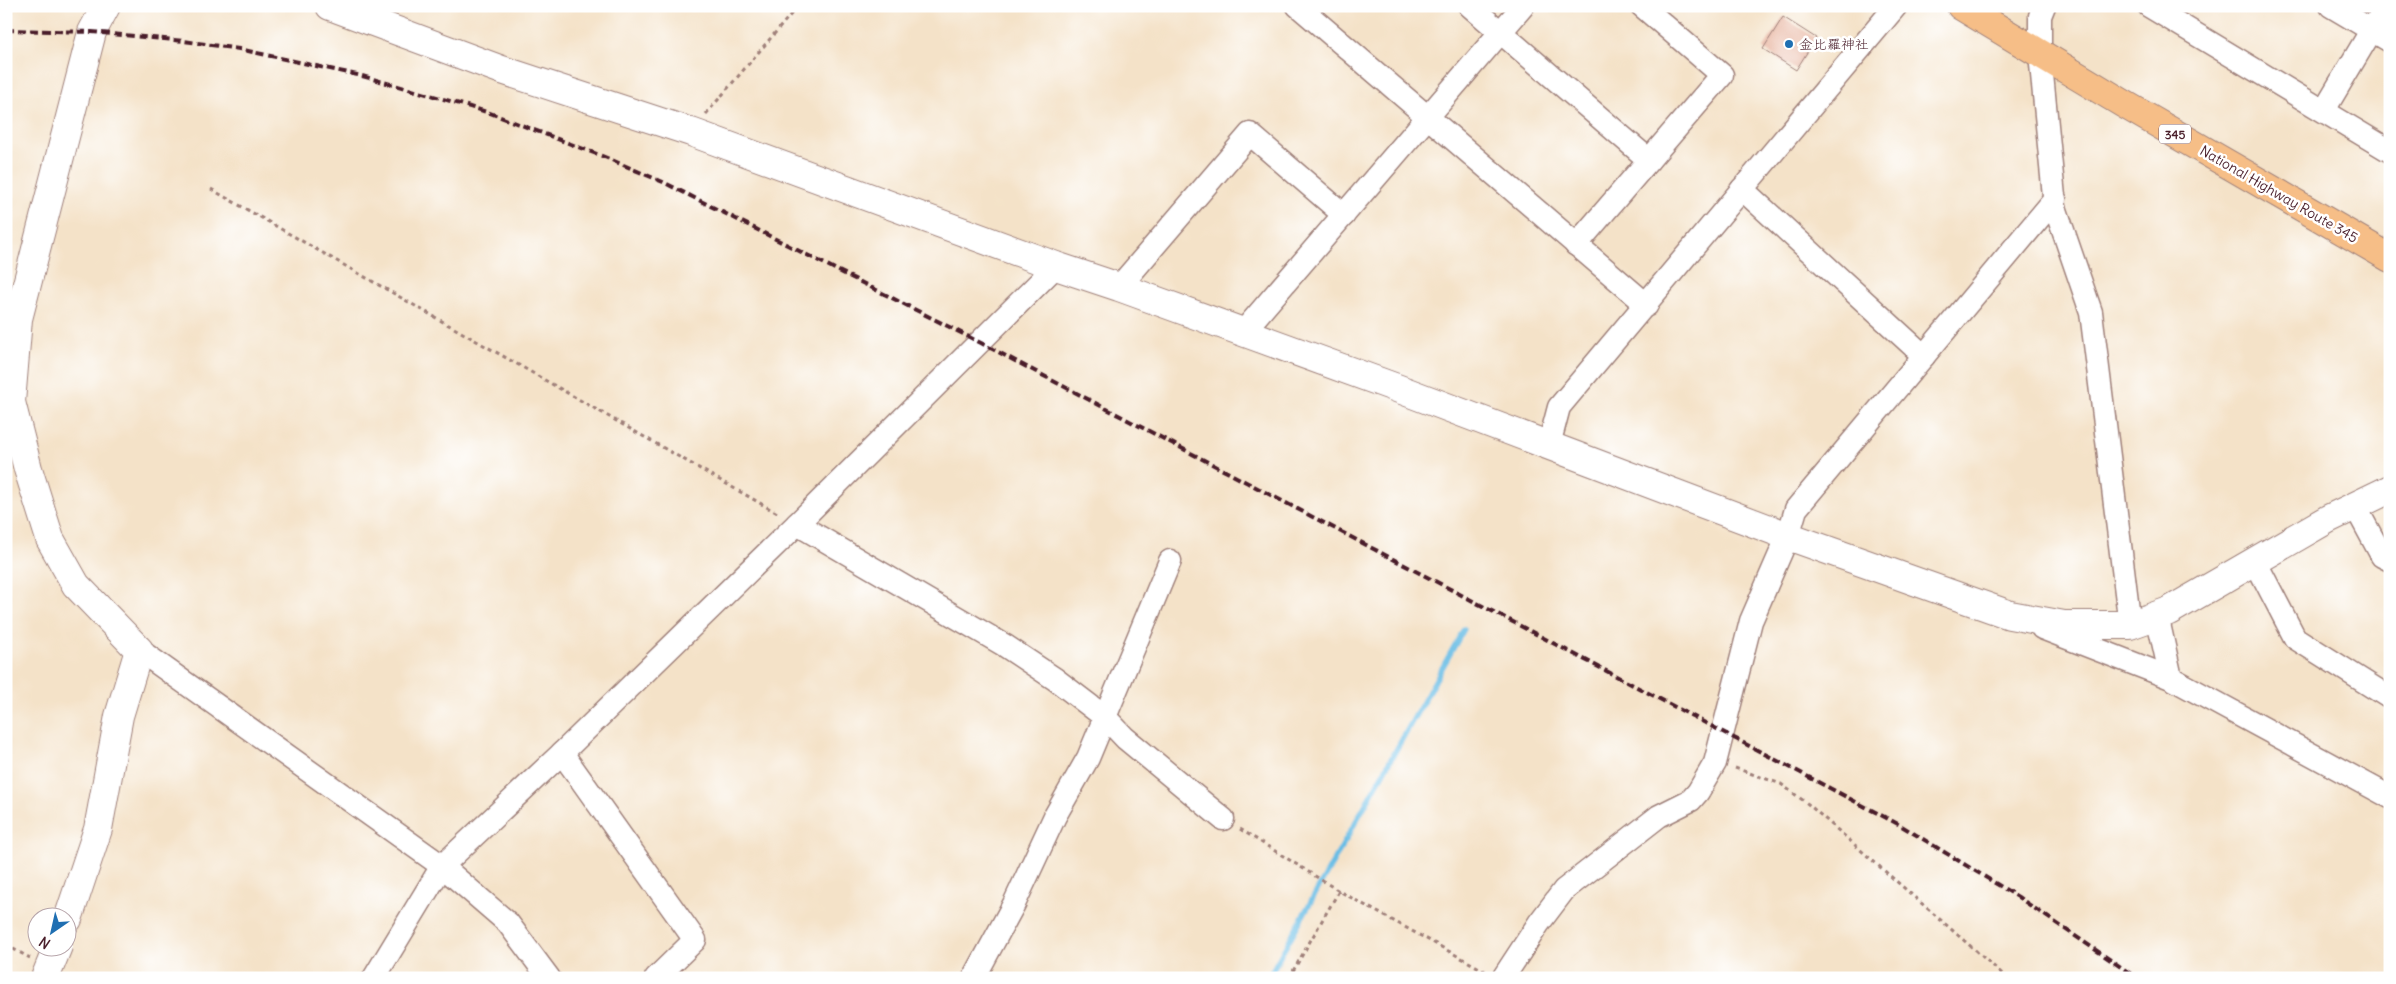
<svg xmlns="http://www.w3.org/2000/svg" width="2396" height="984" viewBox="0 0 2396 984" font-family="Delius,'Klee One',sans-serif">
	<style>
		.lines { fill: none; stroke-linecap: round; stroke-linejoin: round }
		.stream { stroke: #69bde5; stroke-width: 5.5 }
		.building { fill: #e3a58c }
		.minor-casing { stroke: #9f807a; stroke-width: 25 }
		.tertiary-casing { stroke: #9f807a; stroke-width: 30 }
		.trunk-casing { stroke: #9f807a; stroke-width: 30 }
		.path { stroke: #9f807a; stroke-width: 3; stroke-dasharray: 4 4; stroke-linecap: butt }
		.minor { stroke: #fff; stroke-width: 22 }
		.tertiary { stroke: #fff; stroke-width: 28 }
		.trunk { stroke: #f6be87; stroke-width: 28 }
		.rail { stroke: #4a1f2b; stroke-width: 4; stroke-dasharray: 8 4; stroke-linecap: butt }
		.poi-dot { fill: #1f6fb2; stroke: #fff; stroke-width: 2 }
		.labels { text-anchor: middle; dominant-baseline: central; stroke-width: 5; stroke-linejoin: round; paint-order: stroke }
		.shield { fill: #fff; stroke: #80626b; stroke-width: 1 }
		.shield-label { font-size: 12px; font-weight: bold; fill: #4a1f2b }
		.poi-label { font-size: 14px; fill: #4a1f2b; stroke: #fff; text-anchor: start }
		.street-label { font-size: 14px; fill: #4a1f2b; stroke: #fff }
	</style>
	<rect width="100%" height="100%" fill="#fff"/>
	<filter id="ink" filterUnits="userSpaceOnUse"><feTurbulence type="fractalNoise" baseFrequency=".02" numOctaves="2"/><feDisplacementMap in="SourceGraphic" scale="10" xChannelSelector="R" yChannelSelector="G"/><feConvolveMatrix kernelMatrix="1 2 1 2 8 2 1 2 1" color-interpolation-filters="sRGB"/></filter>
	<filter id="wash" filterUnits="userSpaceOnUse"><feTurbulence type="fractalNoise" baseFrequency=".0096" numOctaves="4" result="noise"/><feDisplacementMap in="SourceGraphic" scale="20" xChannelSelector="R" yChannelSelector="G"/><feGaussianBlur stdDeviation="1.12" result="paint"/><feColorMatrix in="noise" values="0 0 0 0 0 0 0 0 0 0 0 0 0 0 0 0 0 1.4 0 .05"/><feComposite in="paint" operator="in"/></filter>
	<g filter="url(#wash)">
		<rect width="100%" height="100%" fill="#f4e2c8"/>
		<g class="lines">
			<path class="stream" d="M 1268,978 L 1464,629"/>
		</g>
		<g id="blocks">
			<path class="building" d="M 1783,17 L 1816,38 L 1796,70 L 1763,49 Z"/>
		</g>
	</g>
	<g filter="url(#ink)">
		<use href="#blocks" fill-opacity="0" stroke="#9f807a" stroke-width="1"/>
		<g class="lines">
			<g class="minor-casing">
				<g id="minor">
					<path d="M 1298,6 L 1647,305"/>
					<path d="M 1470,6 L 1649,160"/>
					<path d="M 2044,6 L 2040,16 L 2040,54 L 2055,207 L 2091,312 L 2130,625"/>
					<path d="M 2149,6 L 2390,151"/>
					<path d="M 2331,6 L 2390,41"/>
					<path d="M 2324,110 L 2386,6"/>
					<path d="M 1742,189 L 1924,356"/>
					<path d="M 1576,245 L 1722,75 L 1642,6"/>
					<path d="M 1119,287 L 1250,134 L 1344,215"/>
					<path d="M 1243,332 L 1523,6"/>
					<path d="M 1549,445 L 1559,407 L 1896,6"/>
					<path d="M 2355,506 L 2382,556 L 2390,560"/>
					<path d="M 797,524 L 1004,645 L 1055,679 L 1106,718 L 1125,738 L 1223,819"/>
					<path d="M 2255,561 L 2295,638 L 2390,698"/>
					<path d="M 2157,615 L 2171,678 L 2390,797"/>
					<path d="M 2042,628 L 2171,678"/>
					<path d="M 139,650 L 442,866 L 508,923 L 549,978"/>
					<path d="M 562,753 L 695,940 L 656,978"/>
					<path d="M 374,978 L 442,866 L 562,753 L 797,524 L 1056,266"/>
					<path d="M 974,978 L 1014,904 L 1055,816 L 1088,758 L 1170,561"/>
					<path d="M 1503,978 L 1539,923 L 1564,890 L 1659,816 L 1691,800 L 1698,792 L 1715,763 L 1751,621 L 1788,536 L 1796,509 L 2055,199"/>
				</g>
			</g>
			<g class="tertiary-casing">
				<g id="tertiary">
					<path d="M 330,6 L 502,70 L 691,132 L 1056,266 L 1119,287 L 1394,387 L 1788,536 L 2010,615 L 2064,625 L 2130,625 L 2169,611 L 2328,519 L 2390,489"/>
					<path d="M 68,919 L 98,829 L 119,716 L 139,650 L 76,585 L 50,539 L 28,469 L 11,402 L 18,319 L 92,32 L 106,6"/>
					<path d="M 45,978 L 58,946"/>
				</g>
			</g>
			<g class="trunk-casing">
				<path id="trunk" d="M 1961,6 L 2124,104 L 2390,258"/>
			</g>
			<g class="path">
				<path d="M 706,114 L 798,6"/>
				<path d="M 211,189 L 779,514"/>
				<path d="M 1735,768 L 1781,784 L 1808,804 L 2007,978"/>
				<path d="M 1240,829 L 1339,891 L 1485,971"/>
				<path d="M 6,945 L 30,958"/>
				<path d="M 1289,978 L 1339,891"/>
			</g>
			<use href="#minor" class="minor"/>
			<use href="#tertiary" class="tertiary"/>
			<use href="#trunk" class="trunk"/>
			<path class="rail" d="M 6,30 L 92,32 L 184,41 L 239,49 L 362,76 L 430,95 L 490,113 L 607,158 L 663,182 L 981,343 L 1900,825 L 2018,897 L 2137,978"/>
		</g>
	</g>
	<circle class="poi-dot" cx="1789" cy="44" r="5"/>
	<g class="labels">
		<rect class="shield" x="2159" y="124.5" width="32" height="19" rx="4"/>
		<g class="shield-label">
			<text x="2175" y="134">345</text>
		</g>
		<g class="poi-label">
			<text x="1799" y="44">金比羅神社</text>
		</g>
		<g class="street-label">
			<text transform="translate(2279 194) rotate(30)">National Highway Route 345</text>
		</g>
	</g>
	<rect width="2396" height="984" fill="none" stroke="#fff" stroke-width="25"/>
	<g transform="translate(52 932) rotate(214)"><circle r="24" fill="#ffffff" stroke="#b7a5aa"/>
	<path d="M0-4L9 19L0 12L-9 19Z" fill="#1f6fb2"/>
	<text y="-8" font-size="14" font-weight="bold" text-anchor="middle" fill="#4a1f2b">N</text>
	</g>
</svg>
